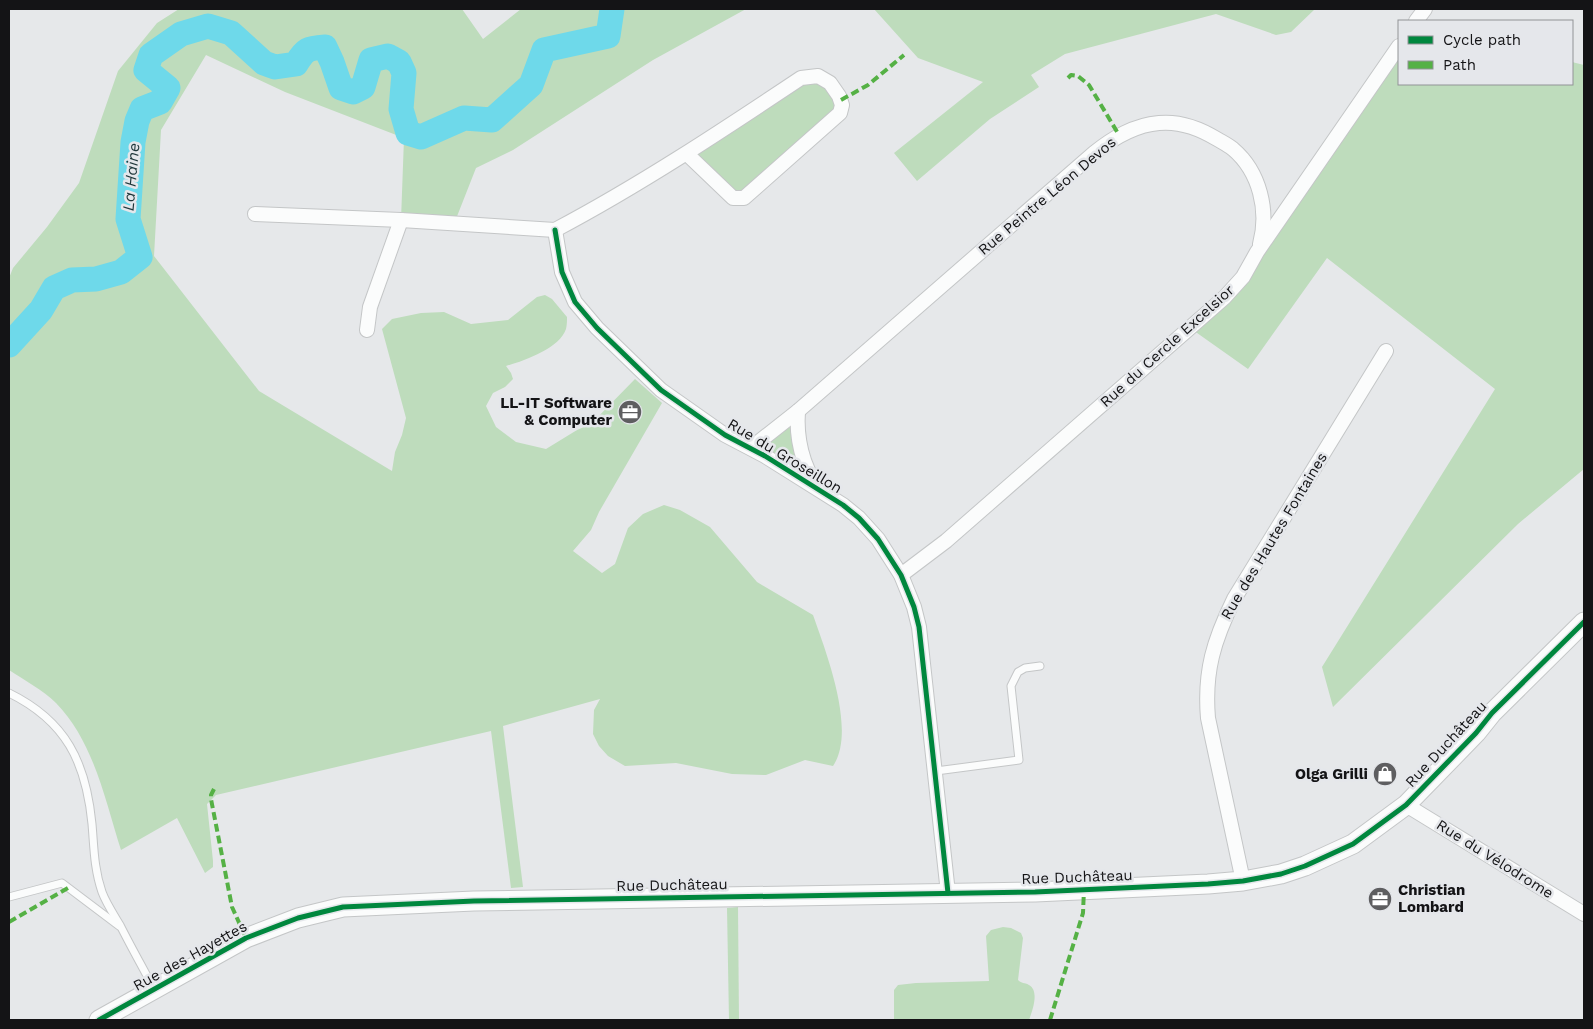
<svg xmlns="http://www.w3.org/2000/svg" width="1593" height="1029" viewBox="0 0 1593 1029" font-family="'Work Sans',sans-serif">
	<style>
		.green { fill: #bedcbc }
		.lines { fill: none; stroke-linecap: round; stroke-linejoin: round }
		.river { stroke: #6ed9ea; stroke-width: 25 }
		.lane-casing { stroke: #c4c6c7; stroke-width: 9 }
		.street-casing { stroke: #c4c6c7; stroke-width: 16 }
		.secondary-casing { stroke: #c4c6c7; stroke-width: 21 }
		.lane { stroke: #fbfcfc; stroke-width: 7 }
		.street { stroke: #fbfcfc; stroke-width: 14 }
		.secondary { stroke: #fbfcfc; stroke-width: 19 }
		.quiet { stroke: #55b145; stroke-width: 4; stroke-dasharray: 8 4; stroke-linecap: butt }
		.cycleway-casing { stroke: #e5e7eb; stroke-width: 8 }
		.cycleway { stroke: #00873e; stroke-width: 5 }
		.labels { text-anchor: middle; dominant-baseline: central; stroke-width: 5; stroke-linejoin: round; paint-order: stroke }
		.street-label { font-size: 15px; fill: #141416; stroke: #e5e7eb }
		.poi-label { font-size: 15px; font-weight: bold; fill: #141416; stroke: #e5e7eb; text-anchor: end }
		.water-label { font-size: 16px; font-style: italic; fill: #1f373b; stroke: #e5e7eb }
	</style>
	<rect width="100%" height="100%" fill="#e6e8ea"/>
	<g class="green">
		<path d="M 179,9 L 462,9 L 483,39 L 521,9 L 746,9 L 653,60 L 513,150 L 476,168 L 454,224 L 401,220 L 404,138 L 285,92 L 206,55 L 161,130 L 154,256 L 259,391 L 392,471 L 395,452 L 402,435 L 406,418 L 382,329 L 392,319 L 421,313 L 444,312 L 471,324 L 508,320 L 537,297 L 545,295 L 552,299 L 567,317 C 567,320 567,325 566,329 C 560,348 524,361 506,366 L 511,373 L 513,379 L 505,387 L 493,393 L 486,406 L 496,427 L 516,442 L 546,449 L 577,430 L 591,424 L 635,379 L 662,403 L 599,512 L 591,530 L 573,551 L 602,573 L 615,564 L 628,528 L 643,514 L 664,505 L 680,510 L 710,527 L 757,582 L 813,615 C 826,652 857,731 833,766 L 805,760 L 766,775 L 732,774 L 676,763 L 625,766 L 608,756 L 599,746 L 593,734 L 594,710 L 600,699 L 503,726 L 523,887 L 511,888 L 491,731 L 216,795 L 207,804 L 213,861 L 213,867 L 205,873 L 177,818 L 121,850 C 105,800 94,742 56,703 C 43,690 24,680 9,670 L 9,278 L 13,268 L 47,227 L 79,183 L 118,71 L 157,23 Z"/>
		<path d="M 874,9 L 1315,9 L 1291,32 L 1276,35 L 1216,14 L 1065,54 L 1031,75 L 1039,87 L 990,119 L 917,181 L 894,153 L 983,82 L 918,58 Z"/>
		<path d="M 1399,46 L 1399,84 L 1572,84 L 1572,62 L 1584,65 L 1584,469 L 1518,524 L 1333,707 L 1322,667 L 1495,389 L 1327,258 L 1248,369 L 1190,328 L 1224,298 Z"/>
		<path d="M 818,76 L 842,105 L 744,198 L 687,154 L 801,78 Z"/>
		<path d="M 791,427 L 805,464 L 801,474 L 763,451 L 764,445 L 786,429 Z"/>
		<path d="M 738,907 L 739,1020 L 729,1020 L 727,908 Z"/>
		<path d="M 1003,927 L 1011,928 L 1021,933 L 1023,938 L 1018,980 C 1022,984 1024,982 1029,985 C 1040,991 1032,1012 1029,1020 L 894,1020 L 894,990 L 898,985 L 916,983 L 989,981 L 986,936 L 991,930 Z"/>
	</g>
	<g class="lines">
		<path class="river" d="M 9,345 L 41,310 L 54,288 L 72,280 L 96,279 L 121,272 L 140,257 L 128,219 L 133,142 L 137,121 L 142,109 L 160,102 L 168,88 L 146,70 L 151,55 L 181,34 L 208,26 L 231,33 L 264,63 L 275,67 L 296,64 C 305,49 308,48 325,47 L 332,62 L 341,88 L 353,92 L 363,87 L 371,60 L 388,56 L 399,62 L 404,73 L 401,109 L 408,133 L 421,137 L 464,118 L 492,120 L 531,85 L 544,50 L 608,36 L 612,9"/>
		<g class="lane-casing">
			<g id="lane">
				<path d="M 9,693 C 66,721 86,762 92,824 C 94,847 94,869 102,892 C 106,903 114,915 120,925 C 131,947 143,968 154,989"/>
				<path d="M 936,771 L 1019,760 L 1011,686 L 1018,672 L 1025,668 L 1040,666"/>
				<path d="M 9,897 L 62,883 L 119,926"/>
			</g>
		</g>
		<g class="street-casing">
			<g id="street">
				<path d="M 1416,21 L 1425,9"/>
				<path d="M 255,214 L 401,220 L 555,230"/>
				<path d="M 555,230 L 562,272 L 575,302 L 597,328 L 661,390 L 725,435 L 765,456 L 843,505 L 859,518 L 878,539 L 901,575 L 914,607 L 919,627 L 948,893"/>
				<path d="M 555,230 C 640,185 720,132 801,78 L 818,76 L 830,83 L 839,96 L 842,105 L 840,113 L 744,198 L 733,198 L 687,154"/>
				<path d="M 367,330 L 370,307 L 401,220"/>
				<path d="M 798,411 C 796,437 802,466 818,487"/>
				<path d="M 751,448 L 798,411 L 1094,153 C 1113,138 1134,125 1159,123 C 1180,121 1199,128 1217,139 C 1222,142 1228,145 1233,149 C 1260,172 1269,211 1260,244"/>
				<path d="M 901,575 L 946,541 L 1224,298 L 1243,277 L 1257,252 L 1399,46"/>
				<path d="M 1406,805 L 1584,914"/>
				<path d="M 1243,881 L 1208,718 C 1204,671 1214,640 1234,599 L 1386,351"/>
			</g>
		</g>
		<g class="secondary-casing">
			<path id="secondary" d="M 99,1020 L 246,938 L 298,918 L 343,907 L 474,901 L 1035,892 L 1208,884 L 1243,881 L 1281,874 L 1305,866 L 1353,844 L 1406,805 L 1476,733 L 1492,713 L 1584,622"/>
		</g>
		<use href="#lane" class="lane"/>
		<use href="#street" class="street"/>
		<use href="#secondary" class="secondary"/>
		<g class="quiet">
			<path d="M 1068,78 L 1071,75 L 1078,76 L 1089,85 L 1119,135"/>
			<path d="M 841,100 L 868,85 L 904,55"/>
			<path d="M 214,789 L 211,795 L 211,799 L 232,907 L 246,938"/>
			<path d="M 9,922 L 68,888"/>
			<path d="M 1050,1020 L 1083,913 L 1084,889"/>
		</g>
		<g class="cycleway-casing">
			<g id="cycleway">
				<path d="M 555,230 L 562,272 L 575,302 L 597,328 L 661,390 L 725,435 L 765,456 L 843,505 L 859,518 L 878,539 L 901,575 L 914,607 L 919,627 L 948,893"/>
				<path d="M 99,1020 L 246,938 L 298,918 L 343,907 L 474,901 L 1035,892 L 1208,884 L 1243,881 L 1281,874 L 1305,866 L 1353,844 L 1406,805 L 1476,733 L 1492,713 L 1584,622"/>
			</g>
		</g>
		<use href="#cycleway" class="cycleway"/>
	</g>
	<defs>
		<g id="office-disc" transform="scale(1.25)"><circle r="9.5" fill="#5e5e60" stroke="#e5e7eb"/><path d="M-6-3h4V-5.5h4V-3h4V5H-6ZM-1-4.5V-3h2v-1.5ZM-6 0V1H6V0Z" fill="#fff"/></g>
		<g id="shop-disc" transform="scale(1.25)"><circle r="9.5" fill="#5e5e60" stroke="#e5e7eb"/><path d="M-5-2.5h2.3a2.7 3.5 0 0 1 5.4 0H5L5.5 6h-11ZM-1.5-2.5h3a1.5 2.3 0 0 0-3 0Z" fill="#fff"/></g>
	</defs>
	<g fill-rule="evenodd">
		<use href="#office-disc" x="630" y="412"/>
		<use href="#shop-disc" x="1385" y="774"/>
		<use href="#office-disc" x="1380" y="899"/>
	</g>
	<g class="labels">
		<g class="street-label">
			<text transform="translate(1047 196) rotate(-40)">Rue Peintre Léon Devos</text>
			<text transform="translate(1167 346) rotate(-42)">Rue du Cercle Excelsior</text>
			<text transform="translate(785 456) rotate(31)">Rue du Groseillon</text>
			<text transform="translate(1274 536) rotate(-59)">Rue des Hautes Fontaines</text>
			<text transform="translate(1446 744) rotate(-47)">Rue Duchâteau</text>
			<text transform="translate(1495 859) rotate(32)">Rue du Vélodrome</text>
			<text transform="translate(1077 877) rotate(-2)">Rue Duchâteau</text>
			<text transform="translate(672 885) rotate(-1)">Rue Duchâteau</text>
			<text transform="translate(190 956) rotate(-29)">Rue des Hayettes</text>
		</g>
		<g class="poi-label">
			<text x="612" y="403">LL-IT Software<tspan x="612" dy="17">&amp; Computer</tspan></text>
			<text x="1368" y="774">Olga Grilli</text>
			<text x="1398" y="890" text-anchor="start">Christian<tspan x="1398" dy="17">Lombard</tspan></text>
		</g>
		<g class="water-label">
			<text transform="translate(131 177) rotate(-85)">La Haine</text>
		</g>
	</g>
	<rect width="1593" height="1029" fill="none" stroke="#141416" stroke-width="20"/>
	<rect x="1398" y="20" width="175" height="65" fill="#e5e7eb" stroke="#919396"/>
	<rect x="1408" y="36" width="25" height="8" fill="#00873e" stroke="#919396"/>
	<text x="1443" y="45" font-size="15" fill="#141416">Cycle path</text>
	<rect x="1408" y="61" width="25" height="8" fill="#55b145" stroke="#919396"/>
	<text x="1443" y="70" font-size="15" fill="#141416">Path</text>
</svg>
